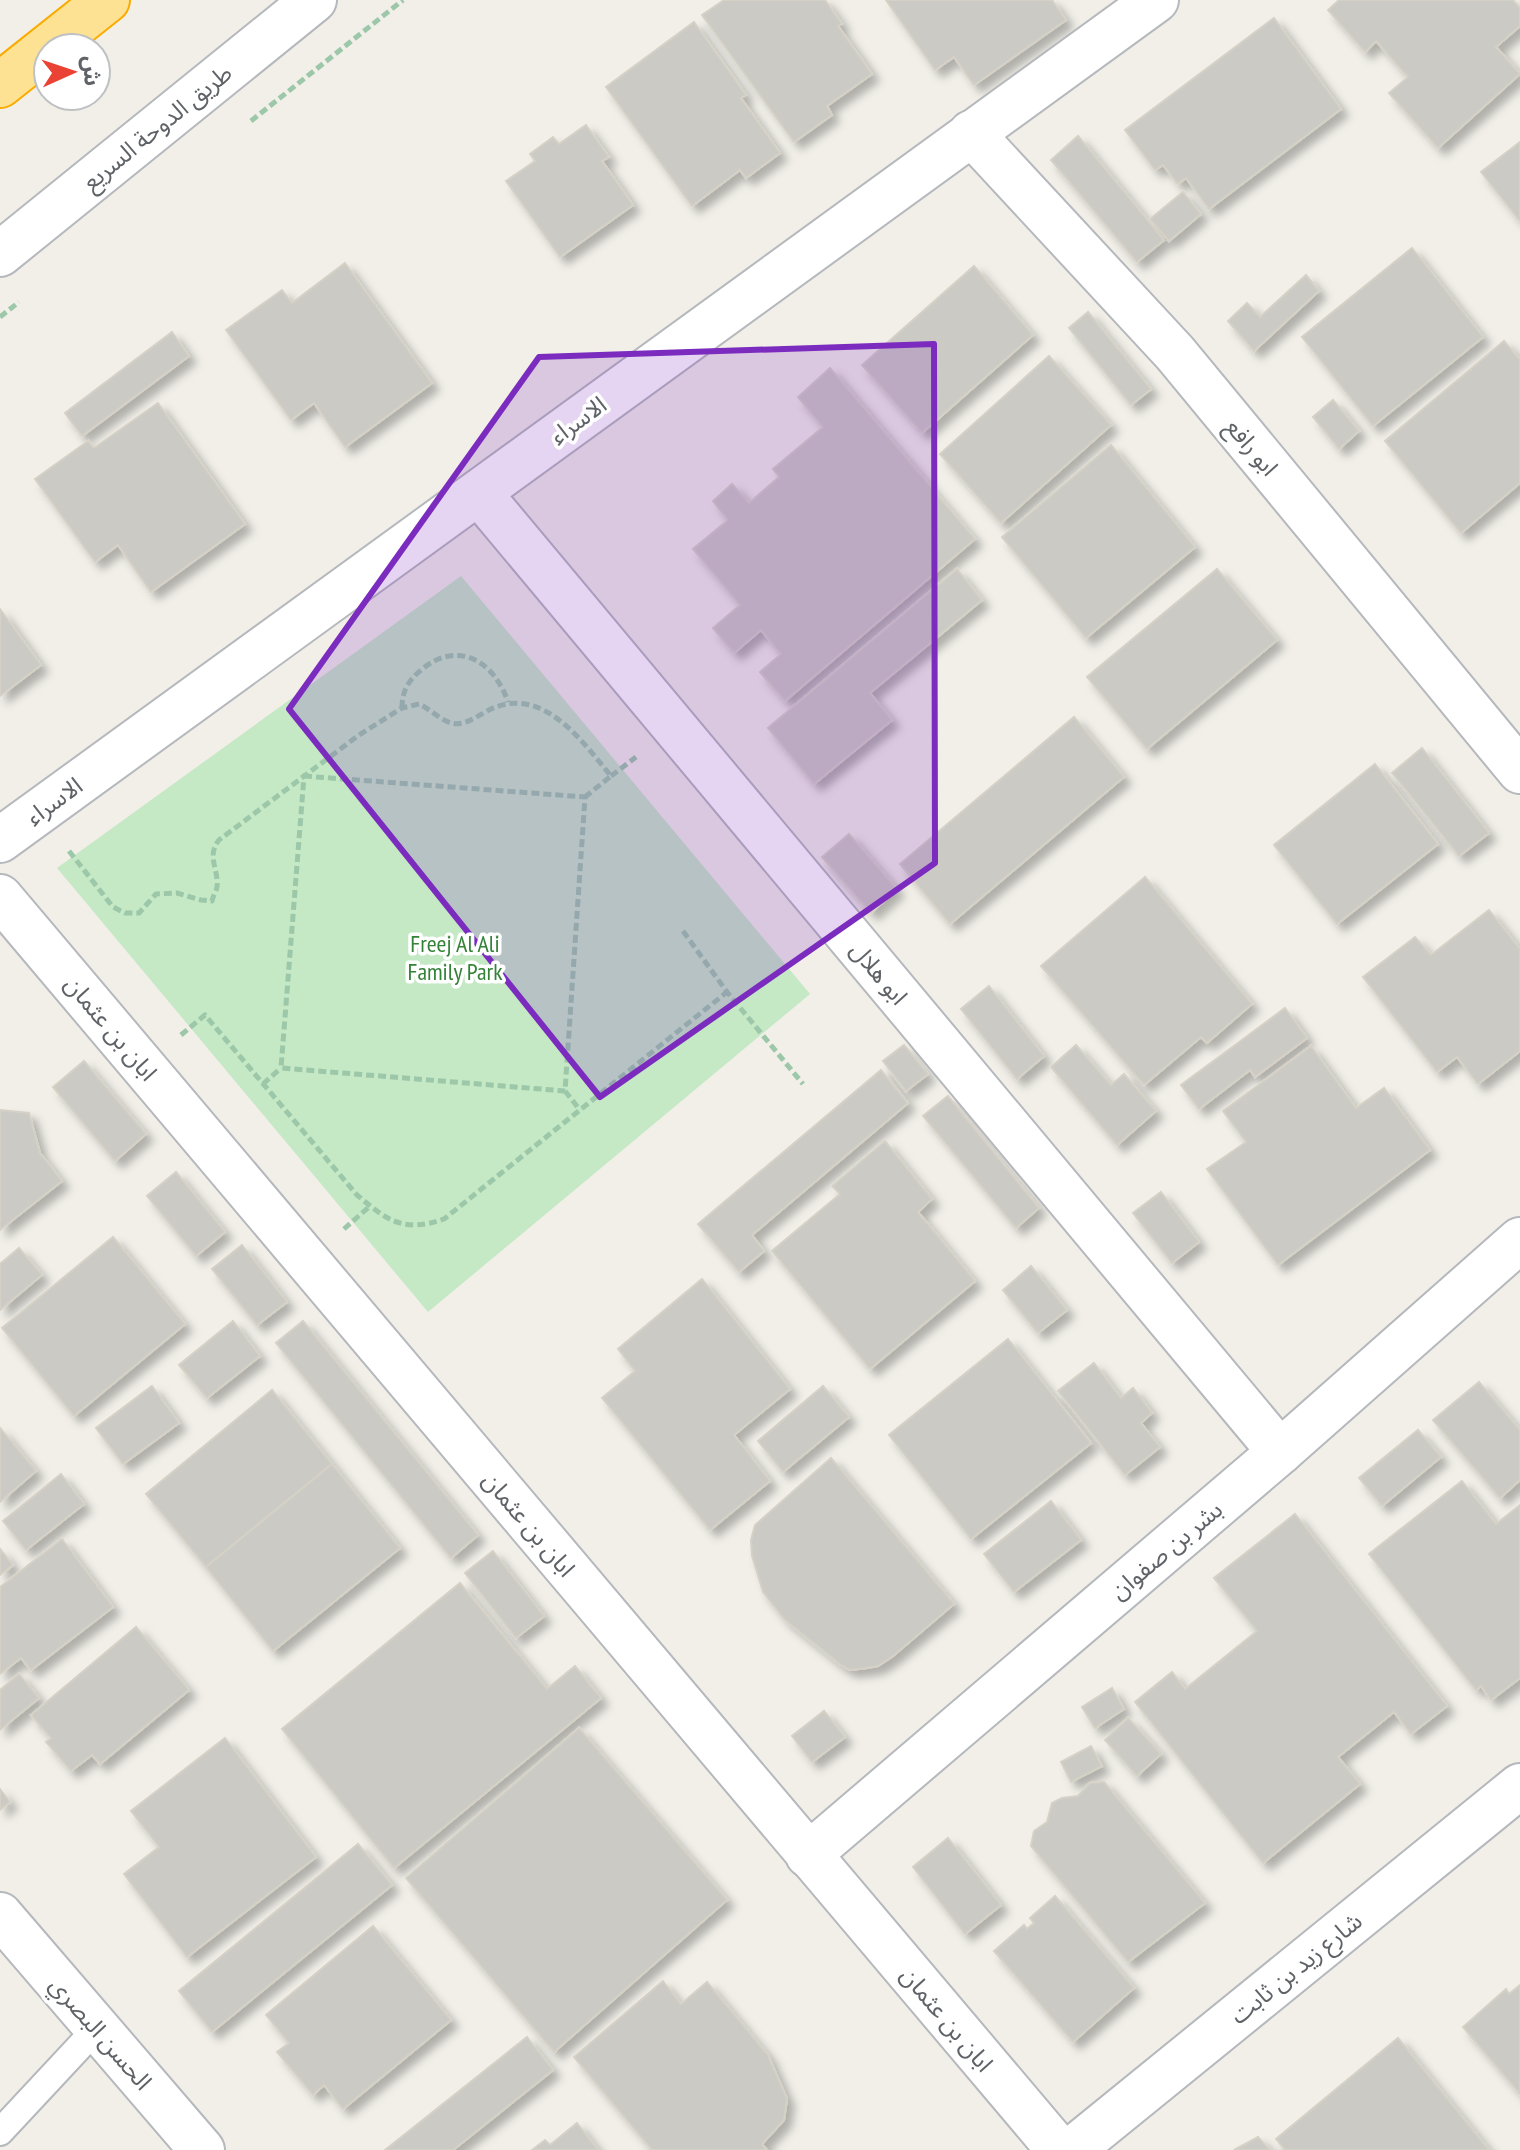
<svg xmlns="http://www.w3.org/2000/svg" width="1520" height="2150" viewBox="0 0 1520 2150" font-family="'PT Sans Narrow','Noto Sans Arabic',sans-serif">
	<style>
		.green { fill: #c5e8c5 }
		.building { fill: #cccac5; stroke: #d6d1c6; stroke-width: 2; filter: url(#shadow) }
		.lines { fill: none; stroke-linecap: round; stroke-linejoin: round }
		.service-casing { stroke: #b5b8bc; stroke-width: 30 }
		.minor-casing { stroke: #b5b8bc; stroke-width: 48 }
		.tertiary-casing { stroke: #b5b8bc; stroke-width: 48 }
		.motorway-casing { stroke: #f9ab00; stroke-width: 48 }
		.path { stroke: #9cc7a9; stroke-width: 5; stroke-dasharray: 8 4; stroke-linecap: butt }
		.service { stroke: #fff; stroke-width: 26 }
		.minor { stroke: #fff; stroke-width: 44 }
		.tertiary { stroke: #fff; stroke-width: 44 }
		.motorway { stroke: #fde293; stroke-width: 44 }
		.marked { fill: #7b2cbf; fill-opacity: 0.2; stroke: #7b2cbf; stroke-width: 6; stroke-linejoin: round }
		.labels { text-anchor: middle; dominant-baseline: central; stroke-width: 7; stroke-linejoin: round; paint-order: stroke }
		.street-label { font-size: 24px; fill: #5f6368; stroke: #fff }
		.park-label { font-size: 24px; fill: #348238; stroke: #fff }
	</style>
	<defs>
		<filter id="shadow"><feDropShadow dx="7" dy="7" stdDeviation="4" flood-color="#0004"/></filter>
	</defs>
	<rect width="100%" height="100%" fill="#f1efe8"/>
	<path class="green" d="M 461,576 L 810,994 L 428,1312 L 57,868 Z"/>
	<g class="building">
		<path d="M 724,0 L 825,0 L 842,24 L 838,26 L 872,74 L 827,106 L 832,115 L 794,142 L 702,15 Z"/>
		<path d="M 886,0 L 1052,0 L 1066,20 L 974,85 L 954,57 L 935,70 Z"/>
		<path d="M 1339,0 L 1513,0 L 1520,8 L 1520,26 L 1496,47 L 1520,74 L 1438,148 L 1389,93 L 1408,77 L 1376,41 L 1365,52 L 1328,10 Z"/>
		<path d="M 1274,18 L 1341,109 L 1209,209 L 1186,178 L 1178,184 L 1163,165 L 1155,170 L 1125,130 Z"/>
		<path d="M 694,22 L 746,95 L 741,98 L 780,153 L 746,178 L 740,170 L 692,206 L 606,87 Z"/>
		<path d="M 586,125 L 609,157 L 602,161 L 633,205 L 560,257 L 506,181 L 535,161 L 530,154 L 553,137 L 559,144 Z"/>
		<path d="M 1078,136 L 1164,240 L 1137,262 L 1051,160 Z"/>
		<path d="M 1520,142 L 1520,219 L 1519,220 L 1481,172 Z"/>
		<path d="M 1183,192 L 1201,214 L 1169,241 L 1150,219 Z"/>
		<path d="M 1412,248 L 1483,337 L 1373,426 L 1302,337 Z"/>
		<path d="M 345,263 L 432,383 L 345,447 L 314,403 L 291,420 L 226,330 L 282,290 L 292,303 Z"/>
		<path d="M 974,266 L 1033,335 L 922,433 L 862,365 Z"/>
		<path d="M 1306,275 L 1319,291 L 1254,351 L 1228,321 L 1247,303 L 1260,317 Z"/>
		<path d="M 1088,312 L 1151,389 L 1131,405 L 1069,328 Z"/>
		<path d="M 172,332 L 189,356 L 82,436 L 65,413 Z"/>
		<path d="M 1504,341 L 1520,360 L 1520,483 L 1461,533 L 1385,441 Z"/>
		<path d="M 1049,356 L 1111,425 L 1001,523 L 940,454 Z"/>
		<path d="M 830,368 L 975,539 L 785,701 L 760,672 L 781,654 L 761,630 L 734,653 L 713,628 L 740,605 L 693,549 L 728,520 L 713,501 L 732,484 L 749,503 L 779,477 L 773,469 L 823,427 L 798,397 Z"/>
		<path d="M 1333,400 L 1359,431 L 1339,449 L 1313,417 Z"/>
		<path d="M 158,403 L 245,524 L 151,592 L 118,545 L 95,562 L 35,479 L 88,441 L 94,448 Z"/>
		<path d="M 1111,445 L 1195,547 L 1086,638 L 1002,537 Z"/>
		<path d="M 957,569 L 982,600 L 870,693 L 892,720 L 814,784 L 768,728 Z"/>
		<path d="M 1217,569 L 1277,640 L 1147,749 L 1087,677 Z"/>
		<path d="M 0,609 L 41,665 L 0,696 Z"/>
		<path d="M 1074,717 L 1124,777 L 950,924 L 900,864 Z"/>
		<path d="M 1422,748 L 1489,833 L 1459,856 L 1392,773 Z"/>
		<path d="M 1375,764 L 1438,844 L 1337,924 L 1274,845 Z"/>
		<path d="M 849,834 L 897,889 L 871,913 L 822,857 Z"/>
		<path d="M 1145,877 L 1252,1004 L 1207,1043 L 1201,1037 L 1144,1085 L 1041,966 Z"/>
		<path d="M 1489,910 L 1520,949 L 1520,1051 L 1478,1084 L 1457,1057 L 1437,1072 L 1363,977 L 1415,937 L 1431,955 Z"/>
		<path d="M 989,986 L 1044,1056 L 1017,1079 L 961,1009 Z"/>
		<path d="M 1285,1008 L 1307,1038 L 1255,1077 L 1250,1070 L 1199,1109 L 1181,1085 Z"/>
		<path d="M 904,1045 L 928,1074 L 906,1091 L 883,1061 Z"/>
		<path d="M 1076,1045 L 1111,1085 L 1124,1074 L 1156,1111 L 1117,1145 L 1051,1067 Z"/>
		<path d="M 1311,1046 L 1356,1108 L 1384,1088 L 1430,1150 L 1278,1265 L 1207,1169 L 1246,1142 L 1223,1111 Z"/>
		<path d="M 84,1061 L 146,1134 L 115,1161 L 53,1087 Z"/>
		<path d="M 881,1070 L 908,1103 L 752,1235 L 764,1251 L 739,1272 L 698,1224 Z"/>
		<path d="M 948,1096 L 1039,1208 L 1016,1228 L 923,1116 Z"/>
		<path d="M 0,1110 L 29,1113 L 40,1153 L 62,1181 L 0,1230 Z"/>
		<path d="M 885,1141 L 932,1199 L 918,1212 L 975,1281 L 870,1369 L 772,1251 L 840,1194 L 832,1186 Z"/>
		<path d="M 176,1172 L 225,1232 L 196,1256 L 147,1196 Z"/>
		<path d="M 1161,1192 L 1199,1242 L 1172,1263 L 1133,1213 Z"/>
		<path d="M 113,1237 L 185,1324 L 74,1416 L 2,1328 Z"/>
		<path d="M 242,1245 L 287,1302 L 257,1325 L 212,1269 Z"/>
		<path d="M 19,1248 L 42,1275 L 0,1310 L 0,1264 Z"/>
		<path d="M 1031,1266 L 1067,1310 L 1038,1333 L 1003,1290 Z"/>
		<path d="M 702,1279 L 790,1389 L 734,1435 L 770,1481 L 710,1530 L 602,1398 L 635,1371 L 618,1349 Z"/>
		<path d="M 233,1321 L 260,1356 L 207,1398 L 179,1365 Z"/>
		<path d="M 303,1321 L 478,1535 L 451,1558 L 276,1343 Z"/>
		<path d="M 1008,1339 L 1091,1443 L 971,1539 L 889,1435 Z"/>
		<path d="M 1094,1363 L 1121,1398 L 1133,1388 L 1152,1413 L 1141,1423 L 1160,1447 L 1125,1475 L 1058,1391 Z"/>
		<path d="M 1479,1382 L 1520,1430 L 1520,1480 L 1500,1498 L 1433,1420 Z"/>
		<path d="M 152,1386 L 179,1423 L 123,1464 L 96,1428 Z"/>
		<path d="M 823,1386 L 849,1417 L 783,1472 L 758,1441 Z"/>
		<path d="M 272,1390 L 332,1464 L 206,1567 L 146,1494 Z"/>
		<path d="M 0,1428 L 36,1471 L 0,1502 Z"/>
		<path d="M 1418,1430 L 1441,1457 L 1382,1506 L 1359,1478 Z"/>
		<path d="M 831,1458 L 954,1604 L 893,1656 L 878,1666 L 867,1668 L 850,1670 L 841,1665 L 785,1620 L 763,1592 L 752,1556 L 751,1540 L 755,1525 Z"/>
		<path d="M 332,1464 L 400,1548 L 273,1651 L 206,1567 Z"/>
		<path d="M 61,1474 L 84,1504 L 26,1550 L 3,1521 Z"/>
		<path d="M 1462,1481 L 1496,1524 L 1520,1505 L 1520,1678 L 1491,1700 L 1481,1686 L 1476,1690 L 1369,1554 Z"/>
		<path d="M 1051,1501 L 1081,1540 L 1014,1592 L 984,1554 Z"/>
		<path d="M 1295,1514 L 1447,1706 L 1411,1734 L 1394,1712 L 1338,1757 L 1360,1784 L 1263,1863 L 1135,1702 L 1172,1672 L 1185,1689 L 1257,1631 L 1214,1578 Z"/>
		<path d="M 62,1539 L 113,1607 L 31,1670 L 21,1658 L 0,1674 L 0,1587 Z"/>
		<path d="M 0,1549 L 13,1565 L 0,1575 Z"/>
		<path d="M 493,1551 L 544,1616 L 516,1638 L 465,1573 Z"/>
		<path d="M 460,1583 L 547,1689 L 575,1666 L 601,1698 L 394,1868 L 282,1729 Z"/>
		<path d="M 136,1627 L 189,1690 L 100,1764 L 92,1755 L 71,1771 L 46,1742 L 51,1738 L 31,1715 Z"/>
		<path d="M 19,1674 L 39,1698 L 0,1730 L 0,1690 Z"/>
		<path d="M 1112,1688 L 1124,1709 L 1095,1728 L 1082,1707 Z"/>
		<path d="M 824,1711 L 845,1737 L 812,1762 L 792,1736 Z"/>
		<path d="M 1128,1718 L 1161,1754 L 1137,1776 L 1105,1740 Z"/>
		<path d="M 579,1728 L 727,1900 L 554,2052 L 406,1878 Z"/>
		<path d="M 225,1738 L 316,1857 L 187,1957 L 124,1874 L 159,1847 L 131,1811 Z"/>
		<path d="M 1091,1746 L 1102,1766 L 1071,1782 L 1061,1762 Z"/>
		<path d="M 1104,1782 L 1205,1903 L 1128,1962 L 1031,1846 L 1034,1831 L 1047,1822 L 1052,1803 L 1062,1798 L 1078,1796 L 1090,1783 Z"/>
		<path d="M 0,1789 L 10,1802 L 0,1810 Z"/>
		<path d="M 948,1838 L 1001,1905 L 965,1934 L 913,1867 Z"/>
		<path d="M 358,1844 L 392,1885 L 212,2032 L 179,1991 Z"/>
		<path d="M 1055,1896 L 1134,1988 L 1073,2042 L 994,1951 L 1024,1925 L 1027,1929 L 1034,1923 L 1030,1918 Z"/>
		<path d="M 373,1926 L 451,2020 L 343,2109 L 324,2085 L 313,2095 L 277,2052 L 289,2043 L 266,2015 Z"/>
		<path d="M 663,1981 L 681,2004 L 707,1982 L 768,2055 L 787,2099 L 784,2120 L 762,2144 L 767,2150 L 652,2150 L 574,2057 Z"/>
		<path d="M 1520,1985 L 1520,2094 L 1463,2027 L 1506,1989 L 1509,1994 Z"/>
		<path d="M 527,2037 L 553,2070 L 453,2150 L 385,2150 Z"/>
		<path d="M 1398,2038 L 1489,2150 L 1285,2150 L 1276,2139 Z"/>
		<path d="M 577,2123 L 598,2150 L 532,2150 L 545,2140 L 550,2145 Z"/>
		<path d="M 1258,2137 L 1270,2150 L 1234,2150 Z"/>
	</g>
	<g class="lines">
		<g class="service-casing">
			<path id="service" d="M 0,2132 L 97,2028"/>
		</g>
		<g class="minor-casing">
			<g id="minor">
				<path d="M 971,133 L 1175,353 L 1520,771"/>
				<path d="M 479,493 L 1280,1452"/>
				<path d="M 0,840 L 1156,0"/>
				<path d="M 0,897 L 1059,2150"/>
				<path d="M 808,1855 L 1280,1452 L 1520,1240"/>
				<path d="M 0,1915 L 202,2150"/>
				<path d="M 1072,2150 L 1520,1786"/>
			</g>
		</g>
		<g class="tertiary-casing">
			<path id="tertiary" d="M 0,254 L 314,0"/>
		</g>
		<g class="motorway-casing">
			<path id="motorway" d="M 0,85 L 107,0"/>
		</g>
		<g class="path">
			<path d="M 251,121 L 403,0"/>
			<path d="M 0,317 L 19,302"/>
			<path d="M 402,708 C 402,691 408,681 421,670 C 458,639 494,661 508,702"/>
			<path d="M 304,776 L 585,797 L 565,1091 L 281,1068 Z"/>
			<path d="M 611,776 L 636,757"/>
			<path d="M 69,851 L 113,907 L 125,913 L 139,913 L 156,894 L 177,893 L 201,900 L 212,901 C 213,896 216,892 217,887 C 219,870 206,856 219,840 L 359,735 L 402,708 L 419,704 C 430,709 439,719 451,723 C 465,727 478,715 491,709 C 543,685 582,741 611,776 L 585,797"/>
			<path d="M 683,931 L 727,992 L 803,1084"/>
			<path d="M 181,1035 L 205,1015 L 357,1195 C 388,1221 403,1233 444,1219 L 727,992"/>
			<path d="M 263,1084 L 281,1068"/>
			<path d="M 565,1091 L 580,1110"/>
			<path d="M 344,1229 L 370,1206"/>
		</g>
		<use href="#service" class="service"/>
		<use href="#minor" class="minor"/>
		<use href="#tertiary" class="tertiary"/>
		<use href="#motorway" class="motorway"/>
	</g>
	<path class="marked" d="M 934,344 L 935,863 L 600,1097 L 289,709 L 539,357 Z"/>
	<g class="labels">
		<g class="street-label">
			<text transform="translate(157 127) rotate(-39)">طريق الدوحة السريع</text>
			<text transform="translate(578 420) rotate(-36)">الاسراء</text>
			<text transform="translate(1252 447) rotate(50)">ابو رافع</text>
			<text transform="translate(54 801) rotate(-36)">الاسراء</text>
			<text transform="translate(879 973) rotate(50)">ابو هلال</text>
			<text transform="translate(111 1028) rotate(50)">ابان بن عثمان</text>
			<text transform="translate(529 1524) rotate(50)">ابان بن عثمان</text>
			<text transform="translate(1166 1550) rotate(-40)">بشر بن صفوان</text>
			<text transform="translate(1296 1968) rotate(-39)">شارع زيد بن ثابت</text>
			<text transform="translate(947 2019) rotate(50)">ابان بن عثمان</text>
			<text transform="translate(101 2033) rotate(49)">الحسن البصري</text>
		</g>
		<g class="park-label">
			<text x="455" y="943">Freej Al Ali<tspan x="455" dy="28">Family Park</tspan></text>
		</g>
	</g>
	<g transform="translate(72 72) rotate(87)"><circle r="38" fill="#ffffff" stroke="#bfc1c3" stroke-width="2"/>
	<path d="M0-6L14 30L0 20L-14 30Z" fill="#ea4335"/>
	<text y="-12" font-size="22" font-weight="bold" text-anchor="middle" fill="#5f6368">ش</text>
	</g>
</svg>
